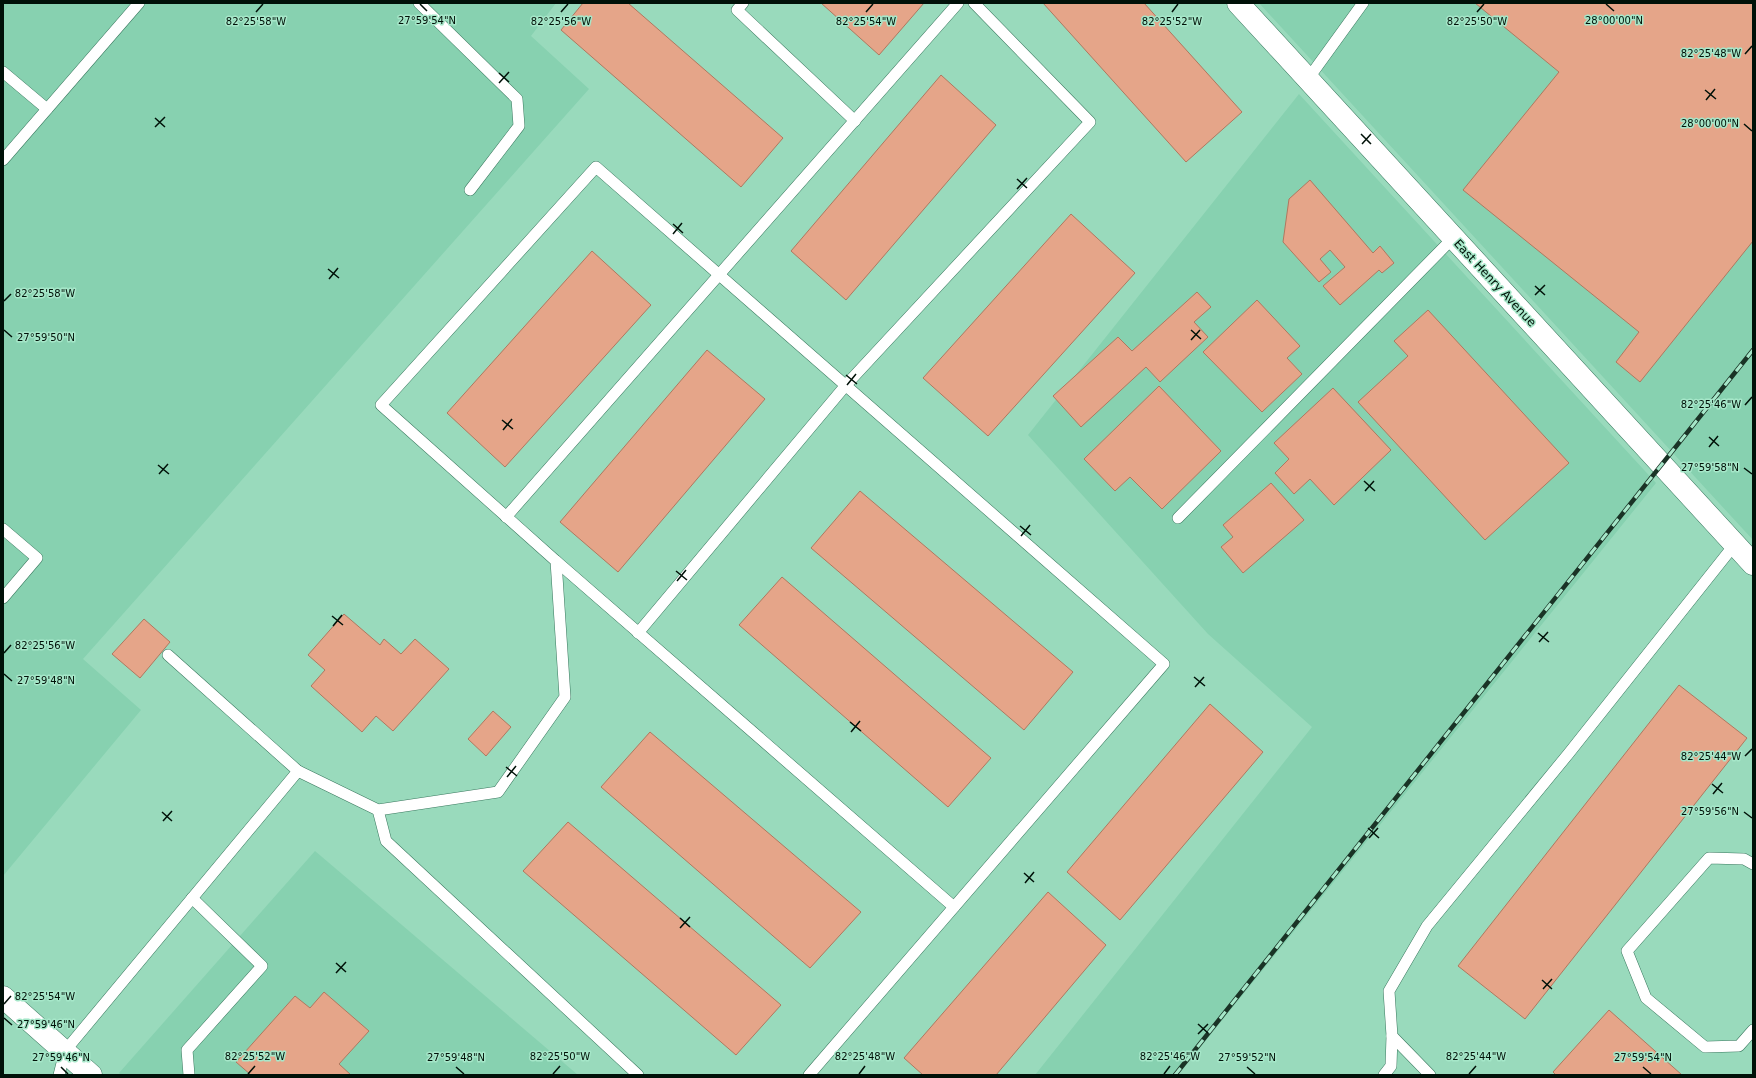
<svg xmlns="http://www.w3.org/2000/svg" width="1756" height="1078" viewBox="0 0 1756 1078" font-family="'DejaVu Sans',sans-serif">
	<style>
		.built { fill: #87d1b0 }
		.building { fill: #e5a589; stroke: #af785f }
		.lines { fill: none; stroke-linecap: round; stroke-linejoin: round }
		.lane-casing { stroke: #3a795f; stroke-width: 12 }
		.street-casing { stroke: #3a795f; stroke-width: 23 }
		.primary-casing { stroke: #3a795f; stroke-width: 23 }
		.lane { stroke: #fff; stroke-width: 11 }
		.street { stroke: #fff; stroke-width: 22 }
		.primary { stroke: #fff; stroke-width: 22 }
		.rail-casing { stroke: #1a3326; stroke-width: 4.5 }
		.rail { stroke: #a6e7c9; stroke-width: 3; stroke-dasharray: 9; stroke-linecap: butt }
		.ticks { fill: none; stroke: #001108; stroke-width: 1.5 }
		.labels { text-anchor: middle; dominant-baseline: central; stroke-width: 3; stroke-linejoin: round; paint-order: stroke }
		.street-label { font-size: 12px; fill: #001108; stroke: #a6e7c9 }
		.ticks-label { font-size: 10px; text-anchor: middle; fill: #001108; stroke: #a6e7c9; stroke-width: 3; stroke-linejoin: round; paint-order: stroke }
	</style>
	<rect width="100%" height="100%" fill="#99dabc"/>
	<g class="built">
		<path d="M 3,3 L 556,3 L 531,36 L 589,89 L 83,659 L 141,710 L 3,876 Z"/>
		<path d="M 1259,3 L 1753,3 L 1753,540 Z"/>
		<path d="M 1299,94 L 1656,483 L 1178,1075 L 1035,1075 L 1312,727 L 1208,634 L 1028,435 Z"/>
		<path d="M 315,851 L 578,1075 L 121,1075 L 119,1073 Z"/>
	</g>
	<g class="building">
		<path d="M 583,3 L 628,3 L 783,138 L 741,187 L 561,30 Z"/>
		<path d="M 821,3 L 924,3 L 879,55 Z"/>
		<path d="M 1043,3 L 1144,3 L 1242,112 L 1186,162 Z"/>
		<path d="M 1475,3 L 1753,3 L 1753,241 L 1640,382 L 1616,362 L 1639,332 L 1463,190 L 1559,72 Z"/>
		<path d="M 941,75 L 996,125 L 846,300 L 791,251 Z"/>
		<path d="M 1310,180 L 1373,253 L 1380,246 L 1394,263 L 1382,273 L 1379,270 L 1340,305 L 1323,286 L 1345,267 L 1330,250 L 1320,259 L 1331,272 L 1319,282 L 1283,242 L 1289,199 Z"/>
		<path d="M 1071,214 L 1135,273 L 988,436 L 923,378 Z"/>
		<path d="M 592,251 L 651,305 L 505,467 L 447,413 Z"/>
		<path d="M 1197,292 L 1211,307 L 1194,322 L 1208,337 L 1160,382 L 1146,367 L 1081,427 L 1053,396 L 1118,337 L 1132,351 Z"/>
		<path d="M 1257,300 L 1300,346 L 1287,358 L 1302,374 L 1262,412 L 1203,352 Z"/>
		<path d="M 1428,310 L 1569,463 L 1485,540 L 1358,402 L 1408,356 L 1394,341 Z"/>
		<path d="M 707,350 L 765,399 L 618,572 L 560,522 Z"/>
		<path d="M 1159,386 L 1221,451 L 1162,509 L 1130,477 L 1115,491 L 1084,459 Z"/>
		<path d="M 1333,388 L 1391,450 L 1334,505 L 1310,479 L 1294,494 L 1275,473 L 1289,459 L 1274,443 Z"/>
		<path d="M 1271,483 L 1304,520 L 1243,573 L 1221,547 L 1233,537 L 1223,525 Z"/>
		<path d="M 860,491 L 1073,672 L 1024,730 L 811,548 Z"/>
		<path d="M 782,577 L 991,758 L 948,807 L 739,625 Z"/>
		<path d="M 344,614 L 380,645 L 384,639 L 401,654 L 415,639 L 449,669 L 393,731 L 376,716 L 362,732 L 311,686 L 325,670 L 308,655 Z"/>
		<path d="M 144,619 L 170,642 L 140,678 L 112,654 Z"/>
		<path d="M 1679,685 L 1747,738 L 1525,1019 L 1458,966 Z"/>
		<path d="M 1210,704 L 1263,752 L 1120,920 L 1067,872 Z"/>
		<path d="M 493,711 L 511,727 L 486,756 L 468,739 Z"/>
		<path d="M 650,732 L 861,912 L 810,968 L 601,787 Z"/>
		<path d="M 568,822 L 781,1005 L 736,1055 L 523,871 Z"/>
		<path d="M 1048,892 L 1106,945 L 996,1075 L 923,1075 L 904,1058 Z"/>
		<path d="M 324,992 L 369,1031 L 339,1064 L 351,1075 L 251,1075 L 236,1062 L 295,996 L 310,1008 Z"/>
		<path d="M 1609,1010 L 1682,1075 L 1556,1075 L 1553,1072 Z"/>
	</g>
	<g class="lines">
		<g class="lane-casing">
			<g id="lane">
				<path d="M 419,3 L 517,99 L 519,126 L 470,190"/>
				<path d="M 743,3 L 737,10 L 855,121"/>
				<path d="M 3,72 L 47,109"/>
				<path d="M 1308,79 L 1363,3"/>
				<path d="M 3,160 L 139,3"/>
				<path d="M 506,517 L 958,3"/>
				<path d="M 1178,518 L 1453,238"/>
				<path d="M 3,529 L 37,558 L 3,598"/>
				<path d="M 556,561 L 954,907"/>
				<path d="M 638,633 L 846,385 L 1090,122 L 974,3"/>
				<path d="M 168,655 L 298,771"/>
				<path d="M 378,810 L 386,841 L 638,1075"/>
				<path d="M 1753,864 L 1744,859 L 1709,858 L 1627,951 L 1646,998 L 1705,1047 L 1739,1046 L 1753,1030"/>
				<path d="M 59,1075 L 65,1051 L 298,771 L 378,810 L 498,792 L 565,697 L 556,561 L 381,405 L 596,167 L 1164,664 L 809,1075"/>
				<path d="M 189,1075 L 187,1050 L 262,966 L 192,898"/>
				<path d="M 1384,1075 L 1391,1066 L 1392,1036"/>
				<path d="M 1430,1075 L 1392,1036 L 1389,991 L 1427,926 L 1569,753 L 1735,544"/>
			</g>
		</g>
		<g class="street-casing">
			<path id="street" d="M 1238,3 L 1753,564"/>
		</g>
		<g class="primary-casing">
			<path id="primary" d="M 3,997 L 91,1075"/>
		</g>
		<use href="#lane" class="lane"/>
		<use href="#street" class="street"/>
		<use href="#primary" class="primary"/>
		<g class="rail-casing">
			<path id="rail" d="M 1175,1075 L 1753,350"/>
		</g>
		<use href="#rail" class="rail"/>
	</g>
	<path class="ticks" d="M 420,4 L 427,11M 1606,4 L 1614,11M 256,12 L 263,4M 561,12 L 568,4M 866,12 L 873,4M 1172,12 L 1178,4M 1477,12 L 1484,4M 1745,54 L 1752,46M 499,73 L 509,82M 499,83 L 509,72M 1705,90 L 1716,99M 1706,100 L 1715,89M 155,118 L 165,127M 1744,124 L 1752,131M 155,127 L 165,117M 1361,134 L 1371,144M 1362,144 L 1371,134M 1017,179 L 1027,188M 1017,189 L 1027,178M 673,224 L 683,233M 673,234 L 682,223M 328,269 L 339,278M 329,279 L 338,268M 1535,286 L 1545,295M 1535,295 L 1545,285M 4,301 L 11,294M 4,330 L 12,337M 1191,330 L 1201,339M 1191,340 L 1200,330M 846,375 L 857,384M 847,385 L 856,374M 1745,405 L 1752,397M 502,420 L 513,429M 503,430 L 512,419M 1709,437 L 1719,446M 1709,447 L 1718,436M 158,465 L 169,474M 1744,468 L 1752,474M 159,474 L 168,464M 1364,481 L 1375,491M 1365,491 L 1374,481M 1020,526 L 1031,535M 1021,536 L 1030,525M 676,571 L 687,580M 677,581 L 686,570M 332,616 L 343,625M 333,626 L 342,615M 1538,633 L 1549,642M 1539,642 L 1548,632M 4,653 L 11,645M 4,674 L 12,681M 1194,677 L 1205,686M 1195,687 L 1204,677M 850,722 L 861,731M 851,732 L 860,721M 1745,756 L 1752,749M 506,767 L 517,776M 507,777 L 516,766M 1712,784 L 1723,793M 1713,794 L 1722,783M 162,812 L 172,821M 1744,812 L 1752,818M 163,821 L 172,811M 1368,828 L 1379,838M 1369,838 L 1378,828M 1024,873 L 1034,882M 1025,883 L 1034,872M 680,918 L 690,927M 680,928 L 690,917M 336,963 L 346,972M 336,973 L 346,962M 1542,980 L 1552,989M 1543,989 L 1552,979M 4,1004 L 11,996M 4,1018 L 12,1025M 1198,1024 L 1208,1033M 1198,1034 L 1208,1024M 61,1067 L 68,1074M 456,1067 L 464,1074M 1247,1067 L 1255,1074M 1643,1067 L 1651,1074M 248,1074 L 255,1066M 553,1074 L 560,1066M 859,1074 L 865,1066M 1164,1074 L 1170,1066M 1469,1074 L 1476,1066"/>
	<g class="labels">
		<g class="street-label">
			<text transform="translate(1495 283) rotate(47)">East Henry Avenue</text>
		</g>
	</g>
	<g class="ticks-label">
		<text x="427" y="24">27°59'54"N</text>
		<text x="1614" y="24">28°00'00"N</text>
		<text x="256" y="25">82°25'58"W</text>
		<text x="561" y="25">82°25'56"W</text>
		<text x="866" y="25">82°25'54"W</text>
		<text x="1172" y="25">82°25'52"W</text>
		<text x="1477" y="25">82°25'50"W</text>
		<text x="1711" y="57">82°25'48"W</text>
		<text x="1710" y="127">28°00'00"N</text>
		<text x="45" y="297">82°25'58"W</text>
		<text x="46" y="341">27°59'50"N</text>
		<text x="1711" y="408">82°25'46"W</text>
		<text x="1710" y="471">27°59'58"N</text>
		<text x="45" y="649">82°25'56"W</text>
		<text x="46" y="684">27°59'48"N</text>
		<text x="1711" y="760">82°25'44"W</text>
		<text x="1710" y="815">27°59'56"N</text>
		<text x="45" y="1000">82°25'54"W</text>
		<text x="46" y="1028">27°59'46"N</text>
		<text x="255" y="1060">82°25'52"W</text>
		<text x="560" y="1060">82°25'50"W</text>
		<text x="865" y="1060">82°25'48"W</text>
		<text x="1170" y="1060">82°25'46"W</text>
		<text x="1476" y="1060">82°25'44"W</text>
		<text x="61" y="1061">27°59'46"N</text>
		<text x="456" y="1061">27°59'48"N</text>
		<text x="1247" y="1061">27°59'52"N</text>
		<text x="1643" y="1061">27°59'54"N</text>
	</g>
	<rect width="1756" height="1078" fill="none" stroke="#001108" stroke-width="8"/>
</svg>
